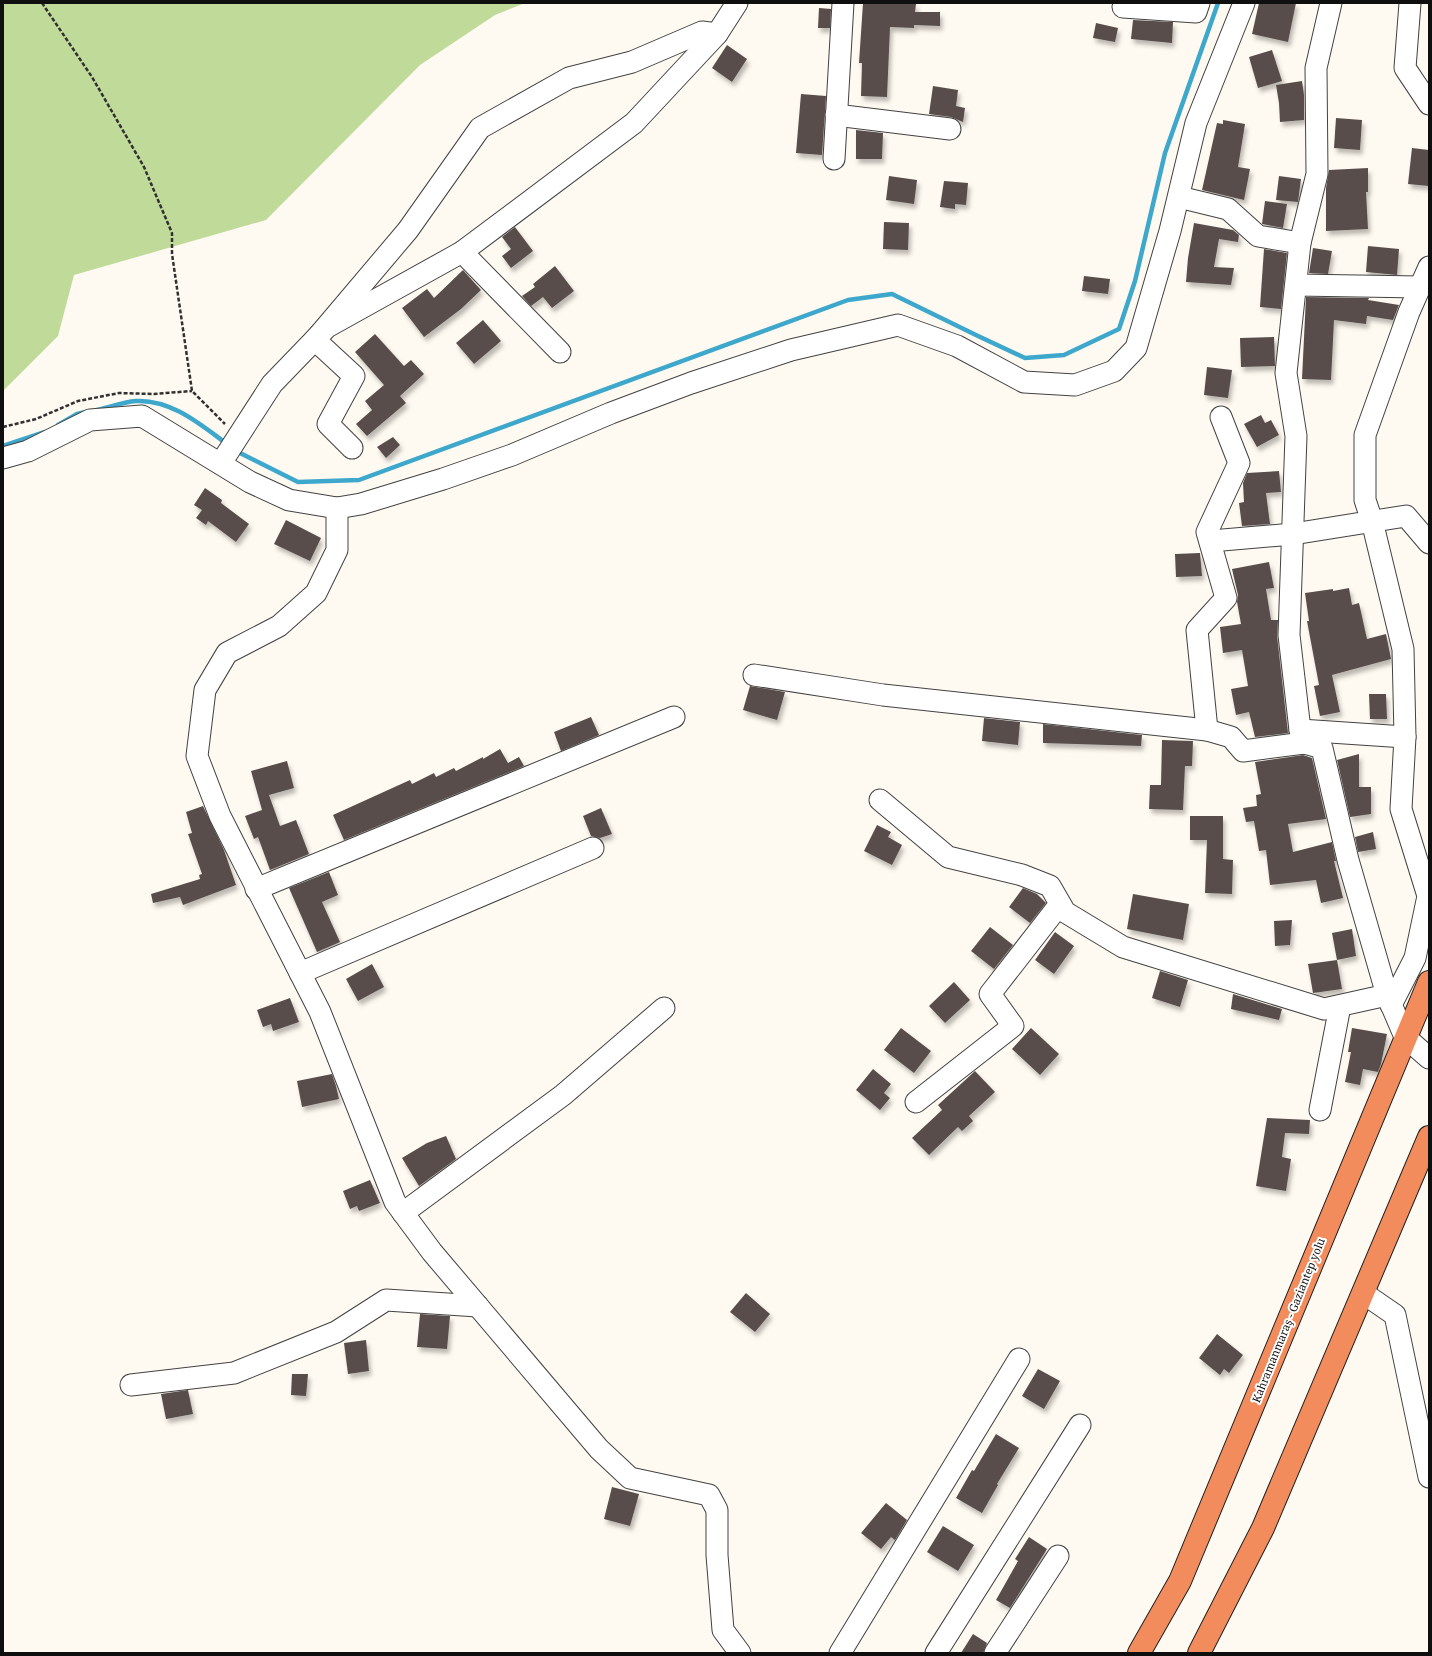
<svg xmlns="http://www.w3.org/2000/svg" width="1432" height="1656" viewBox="0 0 1432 1656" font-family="'Noto Serif',serif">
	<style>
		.forest { fill: #c0da9a }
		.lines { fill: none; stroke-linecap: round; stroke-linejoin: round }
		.stream { stroke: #3ea7cc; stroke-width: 4.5 }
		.building { fill: #584e4b; filter: url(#shadow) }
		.minor-casing { stroke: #424242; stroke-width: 23 }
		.highway-casing { stroke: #202020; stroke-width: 24 }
		.path { stroke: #313131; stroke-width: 2.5; stroke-dasharray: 4 2; stroke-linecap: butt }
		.minor { stroke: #fff; stroke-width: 21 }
		.highway { stroke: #f28c5c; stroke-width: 22 }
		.labels { text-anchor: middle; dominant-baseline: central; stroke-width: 4; stroke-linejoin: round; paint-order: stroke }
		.street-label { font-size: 11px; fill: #0f0f0f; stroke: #fff }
	</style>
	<defs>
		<filter id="shadow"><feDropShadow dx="2.5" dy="4.5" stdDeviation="2" flood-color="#0004"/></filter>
	</defs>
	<rect width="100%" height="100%" fill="#fffaf1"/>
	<path class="forest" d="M 3,3 L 525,3 L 495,15 L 420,65 L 266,220 L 74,275 L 58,336 L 3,391 Z"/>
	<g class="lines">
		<g class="stream">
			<path d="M 97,410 C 110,407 123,402 136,401 C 171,399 201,425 227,444"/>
			<path d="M 58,425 L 77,414 L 86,412"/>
			<path d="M 3,446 L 45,432"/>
			<path d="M 236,451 L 298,482 L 359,480 L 848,300 L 892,294 L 978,336 L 1025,358 L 1064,355 L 1119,329 L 1135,281 L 1165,153 L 1218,3"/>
		</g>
	</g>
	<g class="building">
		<path d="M 863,3 L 916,4 L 915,12 L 940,12 L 940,26 L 914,25 L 914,28 L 890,27 L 887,97 L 861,96 L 862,63 L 859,63 Z"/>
		<path d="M 1259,3 L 1296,3 L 1288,42 L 1252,34 Z"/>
		<path d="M 819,8 L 831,9 L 830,28 L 818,28 Z"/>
		<path d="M 1133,20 L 1173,22 L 1172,43 L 1131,39 Z"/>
		<path d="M 1096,23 L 1118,28 L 1115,42 L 1093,38 Z"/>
		<path d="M 727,45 L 747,59 L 732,82 L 712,68 Z"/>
		<path d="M 1272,50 L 1282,81 L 1258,88 L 1249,57 Z"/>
		<path d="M 1302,81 L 1304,95 L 1304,120 L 1280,122 L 1279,103 L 1276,85 Z"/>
		<path d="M 933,86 L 958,90 L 956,106 L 965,108 L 963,122 L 951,117 L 929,114 Z"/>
		<path d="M 801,94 L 826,96 L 822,155 L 796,153 Z"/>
		<path d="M 1336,118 L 1362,120 L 1360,150 L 1334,148 Z"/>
		<path d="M 1223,120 L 1245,124 L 1238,167 L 1250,169 L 1244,200 L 1202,190 L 1217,123 L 1223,124 Z"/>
		<path d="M 856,130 L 883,133 L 882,159 L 856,159 Z"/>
		<path d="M 1412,148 L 1429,150 L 1429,186 L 1408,184 Z"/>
		<path d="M 1368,168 L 1368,192 L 1366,192 L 1368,229 L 1326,231 L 1326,188 L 1329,170 Z"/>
		<path d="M 889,176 L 917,180 L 914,204 L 886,200 Z"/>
		<path d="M 1279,176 L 1301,179 L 1298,202 L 1276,200 Z"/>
		<path d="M 944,181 L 968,183 L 966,205 L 955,204 L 955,209 L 940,207 Z"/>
		<path d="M 1265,201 L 1287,204 L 1283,228 L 1262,224 Z"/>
		<path d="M 884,222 L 909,223 L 908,250 L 883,249 Z"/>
		<path d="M 1194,223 L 1233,230 L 1239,235 L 1238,242 L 1219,239 L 1214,267 L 1234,268 L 1231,285 L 1186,282 L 1188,258 Z"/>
		<path d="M 515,227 L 533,251 L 511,268 L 502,256 L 511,249 L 502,237 Z"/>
		<path d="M 1368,246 L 1399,249 L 1397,275 L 1366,272 Z"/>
		<path d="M 1313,248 L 1332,251 L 1328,274 L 1309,273 Z"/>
		<path d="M 1264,249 L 1287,253 L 1281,309 L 1260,307 Z"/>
		<path d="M 555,266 L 574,291 L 552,308 L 543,297 L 531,306 L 522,296 L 535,287 L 533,284 Z"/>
		<path d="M 463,270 L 481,290 L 461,309 L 424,337 L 402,308 L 427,289 L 434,298 Z"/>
		<path d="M 1084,276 L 1110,279 L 1108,294 L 1082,291 Z"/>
		<path d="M 1306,297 L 1369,298 L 1368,300 L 1399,305 L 1393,320 L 1367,316 L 1366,324 L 1334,320 L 1331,380 L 1302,379 Z"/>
		<path d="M 483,320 L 501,341 L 474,364 L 456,343 Z"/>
		<path d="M 375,334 L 404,366 L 411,360 L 424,374 L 400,396 L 406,403 L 367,436 L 356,424 L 372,410 L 365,401 L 384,385 L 355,352 Z"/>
		<path d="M 1274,337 L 1275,366 L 1241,367 L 1240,338 Z"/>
		<path d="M 1207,367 L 1232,370 L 1228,398 L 1204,395 Z"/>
		<path d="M 1261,415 L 1265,423 L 1271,420 L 1279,435 L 1257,447 L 1244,424 Z"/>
		<path d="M 393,437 L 400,445 L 386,458 L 377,447 Z"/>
		<path d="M 1279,471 L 1281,492 L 1266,493 L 1270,524 L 1242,526 L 1239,503 L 1244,502 L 1243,483 L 1247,473 Z"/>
		<path d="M 205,488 L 222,500 L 221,503 L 249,524 L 236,542 L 208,521 L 206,525 L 196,518 L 202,510 L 194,505 Z"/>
		<path d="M 286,520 L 321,538 L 310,561 L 274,544 Z"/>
		<path d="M 1200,553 L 1202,576 L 1176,577 L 1175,554 Z"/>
		<path d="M 1269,562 L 1274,588 L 1266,589 L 1271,620 L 1278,620 L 1277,636 L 1288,733 L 1255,737 L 1249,712 L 1236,715 L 1231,689 L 1248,686 L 1242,650 L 1223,653 L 1220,627 L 1241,624 L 1237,602 L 1238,595 L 1232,569 Z"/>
		<path d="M 1349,588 L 1352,605 L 1359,603 L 1367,639 L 1386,634 L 1391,659 L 1332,675 L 1340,712 L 1320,716 L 1314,686 L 1319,685 L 1307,621 L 1309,621 L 1305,593 L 1333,589 L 1333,591 Z"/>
		<path d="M 750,686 L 785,692 L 777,720 L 743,710 Z"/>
		<path d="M 1369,694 L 1386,694 L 1387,719 L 1370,719 Z"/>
		<path d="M 591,717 L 599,735 L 561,751 L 554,732 Z"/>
		<path d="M 984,718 L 1020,722 L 1018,745 L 982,741 Z"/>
		<path d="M 1043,724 L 1142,735 L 1141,746 L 1043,743 Z"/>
		<path d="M 1162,740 L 1193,741 L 1192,766 L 1185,766 L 1183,810 L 1149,809 L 1150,785 L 1161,785 Z"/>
		<path d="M 500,749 L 508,763 L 519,757 L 524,766 L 344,840 L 333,815 L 410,780 L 412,784 L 434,773 L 436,777 L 454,768 L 456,771 L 483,757 L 483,759 Z"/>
		<path d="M 1359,754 L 1359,787 L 1371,787 L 1371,814 L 1350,817 L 1337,760 Z"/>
		<path d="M 1303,755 L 1312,758 L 1326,819 L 1288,824 L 1293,852 L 1332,842 L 1336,861 L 1334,861 L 1343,898 L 1321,903 L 1316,880 L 1270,885 L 1266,850 L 1259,851 L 1254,821 L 1246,822 L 1243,808 L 1257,806 L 1256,795 L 1261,794 L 1255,762 Z"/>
		<path d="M 287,761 L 294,788 L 269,795 L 280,826 L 296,820 L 309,854 L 270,870 L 258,837 L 254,839 L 245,816 L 262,810 L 251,771 Z"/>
		<path d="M 203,806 L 224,850 L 236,885 L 183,905 L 180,897 L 153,903 L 151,894 L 200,879 L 199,875 L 202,874 L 188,834 L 192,833 L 186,812 Z"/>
		<path d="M 601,808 L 612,834 L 600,838 L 591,836 L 583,816 Z"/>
		<path d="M 1190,816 L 1223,816 L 1223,859 L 1233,860 L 1232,894 L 1205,893 L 1207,840 L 1190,840 Z"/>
		<path d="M 877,825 L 891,832 L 888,837 L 902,845 L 892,865 L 864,851 Z"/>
		<path d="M 1373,832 L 1376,849 L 1358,852 L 1355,837 Z"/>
		<path d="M 329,872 L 338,895 L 322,902 L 340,942 L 317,952 L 289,888 Z"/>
		<path d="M 1023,888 L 1037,894 L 1046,903 L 1030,923 L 1009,907 Z"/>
		<path d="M 1133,894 L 1189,904 L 1183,940 L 1127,929 Z"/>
		<path d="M 1292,920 L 1290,945 L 1275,946 L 1274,921 Z"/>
		<path d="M 990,927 L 1013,945 L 994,969 L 971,951 Z"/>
		<path d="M 1352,929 L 1356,956 L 1337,960 L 1332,933 Z"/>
		<path d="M 1055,932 L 1074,946 L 1054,974 L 1035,960 Z"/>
		<path d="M 1337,960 L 1342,989 L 1313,993 L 1308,964 Z"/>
		<path d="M 372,964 L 384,987 L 358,1001 L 346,979 Z"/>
		<path d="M 1160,971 L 1188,980 L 1180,1007 L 1152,998 Z"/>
		<path d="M 954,982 L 970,1000 L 945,1023 L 929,1006 Z"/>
		<path d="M 1233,994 L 1282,1009 L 1279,1020 L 1231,1009 Z"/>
		<path d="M 290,998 L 299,1022 L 273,1031 L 271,1024 L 263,1027 L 257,1010 Z"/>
		<path d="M 901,1028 L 931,1051 L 914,1073 L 884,1050 Z"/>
		<path d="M 1031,1028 L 1059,1054 L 1040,1075 L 1012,1049 Z"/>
		<path d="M 1352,1028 L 1387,1034 L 1381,1064 L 1378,1072 L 1363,1069 L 1360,1085 L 1345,1082 L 1351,1052 L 1348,1052 Z"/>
		<path d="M 873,1069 L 891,1084 L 884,1093 L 890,1098 L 880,1110 L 856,1090 Z"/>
		<path d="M 975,1071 L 995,1092 L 969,1116 L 973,1121 L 962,1131 L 958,1127 L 929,1155 L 912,1138 L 942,1110 L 938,1105 Z"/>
		<path d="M 332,1074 L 336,1086 L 339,1099 L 302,1107 L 297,1081 Z"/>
		<path d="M 1267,1118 L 1310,1120 L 1309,1134 L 1285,1133 L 1282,1157 L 1291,1159 L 1286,1191 L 1256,1186 Z"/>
		<path d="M 446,1136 L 456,1159 L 419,1186 L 402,1158 L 427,1143 Z"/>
		<path d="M 370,1180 L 380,1203 L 359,1211 L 357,1206 L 350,1209 L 343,1191 Z"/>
		<path d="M 746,1293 L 770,1314 L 755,1332 L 730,1312 Z"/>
		<path d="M 420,1314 L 450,1316 L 447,1349 L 417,1347 Z"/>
		<path d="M 1217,1334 L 1243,1355 L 1229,1373 L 1224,1369 L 1220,1375 L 1199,1358 Z"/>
		<path d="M 366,1340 L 369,1371 L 348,1374 L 344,1343 Z"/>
		<path d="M 1038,1369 L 1060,1381 L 1044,1409 L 1022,1396 Z"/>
		<path d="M 292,1374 L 308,1374 L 306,1396 L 291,1395 Z"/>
		<path d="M 188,1390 L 193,1414 L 166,1419 L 161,1394 Z"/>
		<path d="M 996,1434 L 1019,1448 L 997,1484 L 998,1485 L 982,1513 L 956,1498 L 972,1470 L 974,1471 Z"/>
		<path d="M 612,1487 L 639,1494 L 630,1526 L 604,1519 Z"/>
		<path d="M 886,1503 L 907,1520 L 895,1540 L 891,1537 L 881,1549 L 861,1533 Z"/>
		<path d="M 943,1526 L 974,1545 L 958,1571 L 927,1552 Z"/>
		<path d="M 1029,1537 L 1047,1549 L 1010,1608 L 996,1600 L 1018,1561 L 1015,1559 Z"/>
		<path d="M 973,1634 L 987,1643 L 983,1653 L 961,1653 Z"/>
	</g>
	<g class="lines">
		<g class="minor-casing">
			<g id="minor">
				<path d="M 1331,3 L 1316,68 L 1317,174 L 1300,243 L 1286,373 L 1296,436 L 1289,635 L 1300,730 L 1304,743 L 1322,748 L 1348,860 L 1387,995 L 1405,1037 L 1429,1058"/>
				<path d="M 1410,3 L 1405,68 L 1429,104"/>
				<path d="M 1123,7 L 1196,12 L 1199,3"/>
				<path d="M 836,115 L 950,129"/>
				<path d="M 834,159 L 843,3"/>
				<path d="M 1179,197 L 1228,209 L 1258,236 L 1300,243"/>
				<path d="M 462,252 L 560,352"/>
				<path d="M 1296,285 L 1420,287"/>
				<path d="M 352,448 L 328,424 L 354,376 L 315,340 L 408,230 L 480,128 L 569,78 L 632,62 L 702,32 L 717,34"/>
				<path d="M 3,458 L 28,451 L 90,420 L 142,416 L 250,482 L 289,500 L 337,508 L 361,504 L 443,479 L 512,455 L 611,413 L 691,383 L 791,350 L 898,325 L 957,346 L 1024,382 L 1075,385 L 1114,371 L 1136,348 L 1170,231 L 1196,123 L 1244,3"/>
				<path d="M 221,463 L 272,384 L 327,327 L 462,252 L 634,123 L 717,34 L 737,3"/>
				<path d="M 337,508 L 337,550 L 316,593 L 279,626 L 227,653 L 205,690 L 197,756 L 220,816 L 320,1012 L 395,1202 L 432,1252 L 599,1449 L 630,1478 L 709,1495 L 717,1510 L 717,1555 L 723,1630 L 740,1653"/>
				<path d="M 1211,541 L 1293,534 L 1406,516 L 1429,543"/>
				<path d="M 754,675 L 883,695 L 1207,730 L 1231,737 L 1243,751 L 1304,743"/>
				<path d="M 1207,730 L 1197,630 L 1226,598 L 1207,532 L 1239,463 L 1221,417"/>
				<path d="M 1300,730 L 1405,737"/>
				<path d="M 880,800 L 948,857 L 1022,875 L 1050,886 L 1065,912 L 1123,947 L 1324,1009 L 1387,995"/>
				<path d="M 256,889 L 674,717"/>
				<path d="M 300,973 L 593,848"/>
				<path d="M 1391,1005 L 1415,958 L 1428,896 L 1401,809 L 1405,737 L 1403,649 L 1372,521 L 1365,500 L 1365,435 L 1409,312 L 1429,267"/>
				<path d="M 916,1102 L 1013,1026 L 990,994 L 1060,904"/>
				<path d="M 1320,1110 L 1340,1006"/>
				<path d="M 403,1213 L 563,1095 L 664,1008"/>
				<path d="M 1363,1293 L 1395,1315 L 1429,1477"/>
				<path d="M 131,1385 L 234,1373 L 336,1332 L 386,1300 L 478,1306"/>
				<path d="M 840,1653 L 1019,1359"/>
				<path d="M 936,1653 L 1080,1425"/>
				<path d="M 995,1653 L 1058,1556"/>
			</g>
		</g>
		<g class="highway-casing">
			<g id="highway">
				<path d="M 1139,1653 L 1180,1581 L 1429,982"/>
				<path d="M 1199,1653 L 1263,1528 L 1429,1137"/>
			</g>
		</g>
		<g class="path">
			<path d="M 42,3 L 92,77 L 144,167 L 172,233 L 172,254 L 192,391 L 225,424"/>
			<path d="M 3,427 L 36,419 L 78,401 L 119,393 L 154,394 L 192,391"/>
		</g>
		<use href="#minor" class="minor"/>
		<use href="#highway" class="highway"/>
	</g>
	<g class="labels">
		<g class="street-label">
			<text transform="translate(1288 1320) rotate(-68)">Kahramanmaraş - Gaziantep yolu</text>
		</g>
	</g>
	<rect width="1432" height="1656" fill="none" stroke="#0f0f0f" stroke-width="8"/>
</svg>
